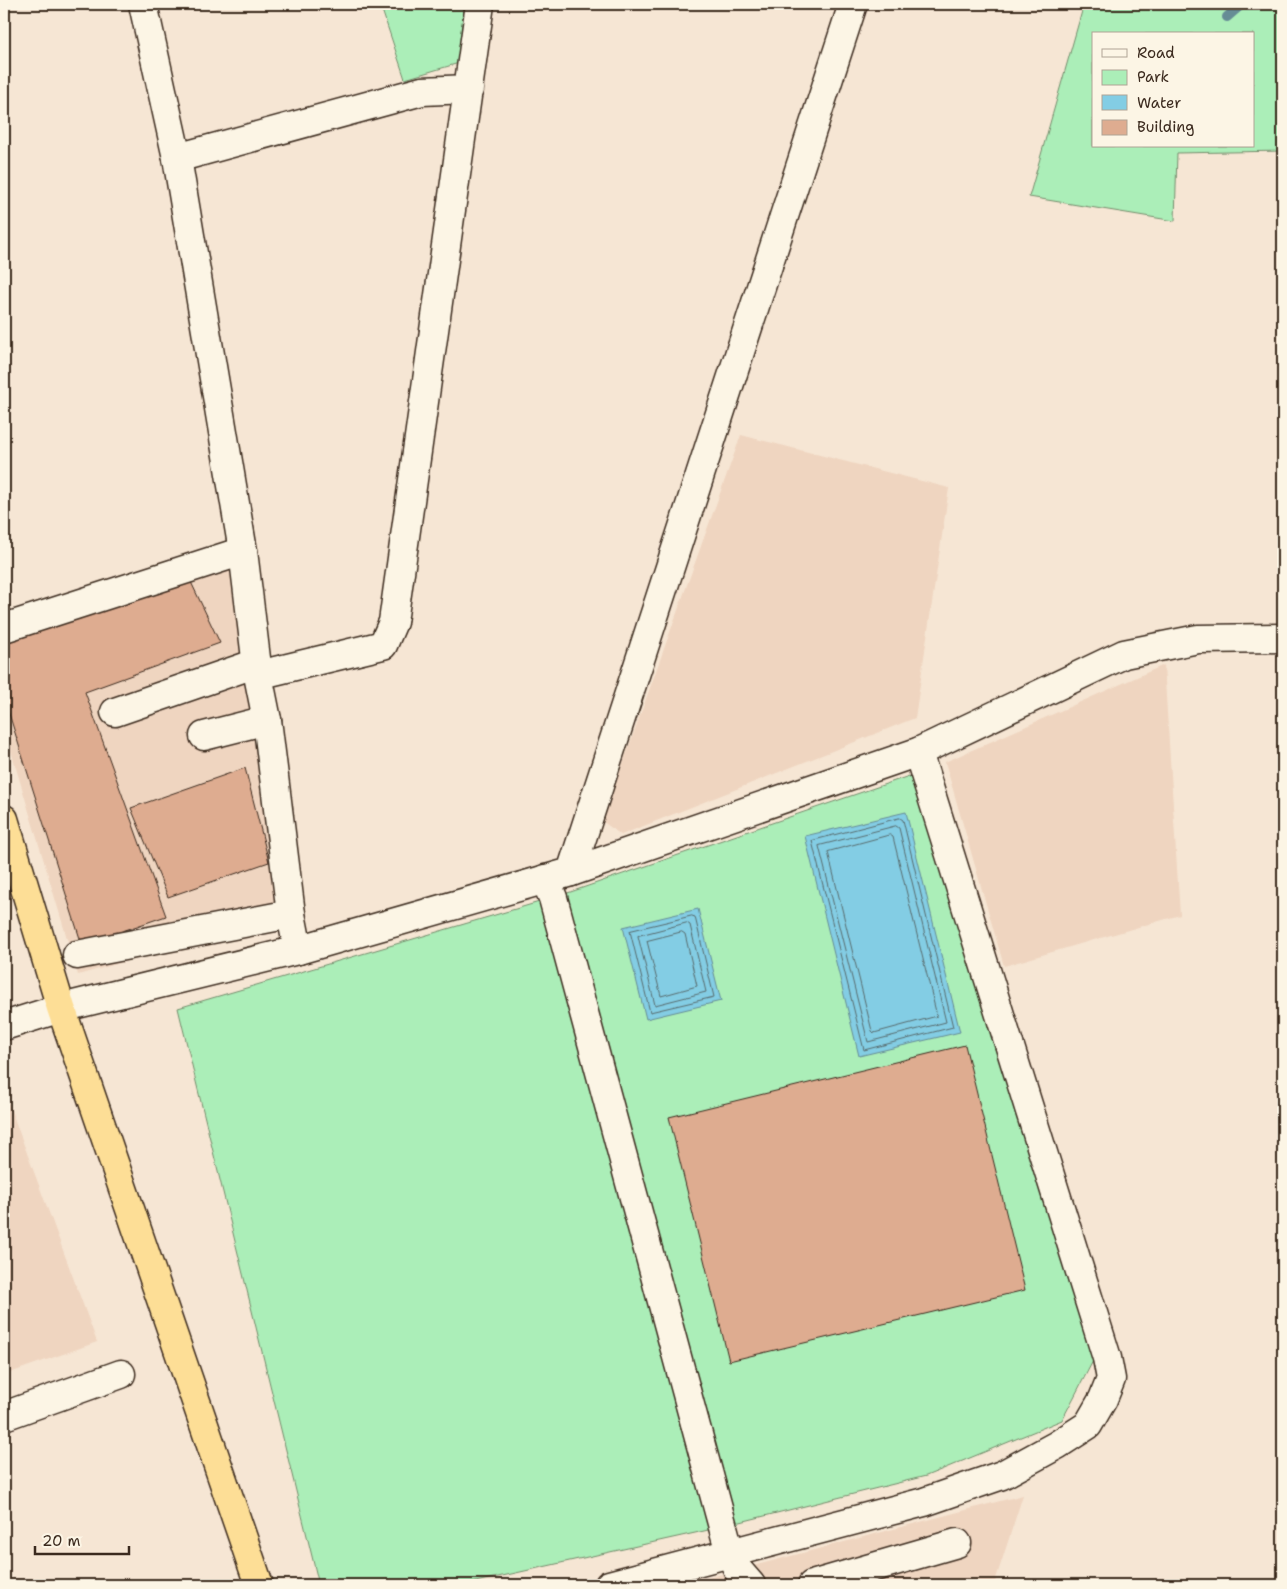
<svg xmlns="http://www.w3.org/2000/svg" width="1287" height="1589" viewBox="0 0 1287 1589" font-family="'Shantell Sans',sans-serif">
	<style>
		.built { fill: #efd5c0 }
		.green { fill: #abeeb8; stroke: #738c6b; fill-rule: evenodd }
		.water { fill: #83cde4; stroke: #668c95 }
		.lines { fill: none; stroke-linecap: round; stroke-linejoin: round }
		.shore { stroke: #586b6d; stroke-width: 1 }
		.stream { stroke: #668c95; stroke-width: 10 }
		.building { fill: #deac90; stroke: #3b2a1e }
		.minor-casing { stroke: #3b2a1e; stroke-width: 31 }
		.highway-casing { stroke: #3b2a1e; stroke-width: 31 }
		.minor { stroke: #fcf5e5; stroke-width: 28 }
		.highway { stroke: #fdde96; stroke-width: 28 }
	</style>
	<rect width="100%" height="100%" fill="#f6e6d4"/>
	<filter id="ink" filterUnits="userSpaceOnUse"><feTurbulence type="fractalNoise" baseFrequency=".02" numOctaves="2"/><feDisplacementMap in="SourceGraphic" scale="10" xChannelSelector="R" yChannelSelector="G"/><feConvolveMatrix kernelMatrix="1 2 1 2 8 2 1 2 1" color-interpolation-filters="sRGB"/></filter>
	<g filter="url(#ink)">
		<g class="built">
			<path d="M 741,435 L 949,488 L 915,718 L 621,835 L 602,821 Z"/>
			<path d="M 226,543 L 281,917 L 78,975 L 4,728 L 4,617 Z"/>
			<path d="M 1164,665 L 1180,915 L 1004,966 L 945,762 Z"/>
			<path d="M 4,1091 L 97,1342 L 4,1375 Z"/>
			<path d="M 1023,1495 L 994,1585 L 680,1585 L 738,1570 Z"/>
		</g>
		<g class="green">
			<path d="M 380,4 L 464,4 L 459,63 L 405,79 Z"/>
			<path d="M 1084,4 L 1283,4 L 1283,151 L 1177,153 L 1175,221 L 1029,197 ZM 1093,34 L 1253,34 L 1253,146 L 1093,146 Z"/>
			<path d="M 912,775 L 1095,1357 L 1062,1420 L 926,1476 L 704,1531 L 462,1585 L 319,1585 L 178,1008 L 553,898 Z"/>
		</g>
		<g class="water">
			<path d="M 906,812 L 960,1032 L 859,1056 L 805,836 Z"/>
			<path d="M 698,909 L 721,1001 L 646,1019 L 623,927 Z"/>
		</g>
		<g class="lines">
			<g class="shore">
				<path d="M 900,818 L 903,820 L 953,1027 L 864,1050 L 812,841 Z"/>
				<path d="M 896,826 L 899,828 L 946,1022 L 868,1042 L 819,846 Z"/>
				<path d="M 890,835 L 893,837 L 937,1016 L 874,1033 L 872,1031 L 828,852 Z"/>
				<path d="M 692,916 L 695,917 L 714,997 L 650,1012 L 630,931 Z"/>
				<path d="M 687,923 L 690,925 L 706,992 L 655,1005 L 638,936 Z"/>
				<path d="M 682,932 L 685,934 L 697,986 L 661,996 L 647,941 Z"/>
			</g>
			<path class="stream" d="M 1227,17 L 1242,4"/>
		</g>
		<g class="building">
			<path d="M 190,580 L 220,643 L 85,692 L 166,916 L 82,945 L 4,698 L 4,636 Z"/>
			<path d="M 245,768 L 269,862 L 168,897 L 131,808 Z"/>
			<path d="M 965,1045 L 1025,1290 L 729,1361 L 669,1117 Z"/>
		</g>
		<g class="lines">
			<g class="minor-casing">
				<g id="minor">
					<path d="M 143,4 L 177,158 L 243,551 L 258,675 L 267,720 L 291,914 L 298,950"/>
					<path d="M 177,158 L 422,91 L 469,89"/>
					<path d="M 4,628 L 243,551"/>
					<path d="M 258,675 L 383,645 L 393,622 L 480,4"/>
					<path d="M 115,712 L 257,663"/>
					<path d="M 204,736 L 267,720"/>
					<path d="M 571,872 L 918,752 L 1124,654 L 1198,639 L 1283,638"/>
					<path d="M 545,879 L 553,898 L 730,1553 L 738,1570 L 751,1585"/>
					<path d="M 77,955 L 291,914"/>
					<path d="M 4,1026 L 61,1008 L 298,950 L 571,872 L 853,4"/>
					<path d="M 4,1416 L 121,1374"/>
					<path d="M 609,1585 L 924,1502 L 1002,1475 L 1057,1445 L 1088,1425 L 1103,1399 L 1111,1379 L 1107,1358 L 918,752"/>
					<path d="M 812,1585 L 957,1543"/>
				</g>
			</g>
			<g class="highway-casing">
				<path id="highway" d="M 4,819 L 61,1008 L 259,1585"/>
			</g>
			<use href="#minor" class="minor"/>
			<use href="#highway" class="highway"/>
		</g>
	</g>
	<rect width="1287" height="1589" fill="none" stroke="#fcf5e5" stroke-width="20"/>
	<rect x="10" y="10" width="1267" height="1569" fill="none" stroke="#3b2a1e" stroke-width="2" filter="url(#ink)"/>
	<rect x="1092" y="32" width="162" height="115" fill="#fcf5e5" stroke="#afa495"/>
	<rect x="1102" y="49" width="25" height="8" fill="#fcf5e5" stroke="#afa495"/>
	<text x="1137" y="58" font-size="15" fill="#3b2a1e">Road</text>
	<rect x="1102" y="70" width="25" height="15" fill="#abeeb8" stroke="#afa495"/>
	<text x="1137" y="82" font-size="15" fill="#3b2a1e">Park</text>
	<rect x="1102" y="95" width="25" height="15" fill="#83cde4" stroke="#afa495"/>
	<text x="1137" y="108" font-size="15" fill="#3b2a1e">Water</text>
	<rect x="1102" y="120" width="25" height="15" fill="#deac90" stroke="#afa495"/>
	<text x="1137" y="132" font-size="15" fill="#3b2a1e">Building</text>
	<path d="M35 1546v8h94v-8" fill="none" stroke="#3b2a1e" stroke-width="2.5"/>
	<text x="42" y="1546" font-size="15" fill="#3b2a1e" stroke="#fcf5e5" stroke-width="4" paint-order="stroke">20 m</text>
</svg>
